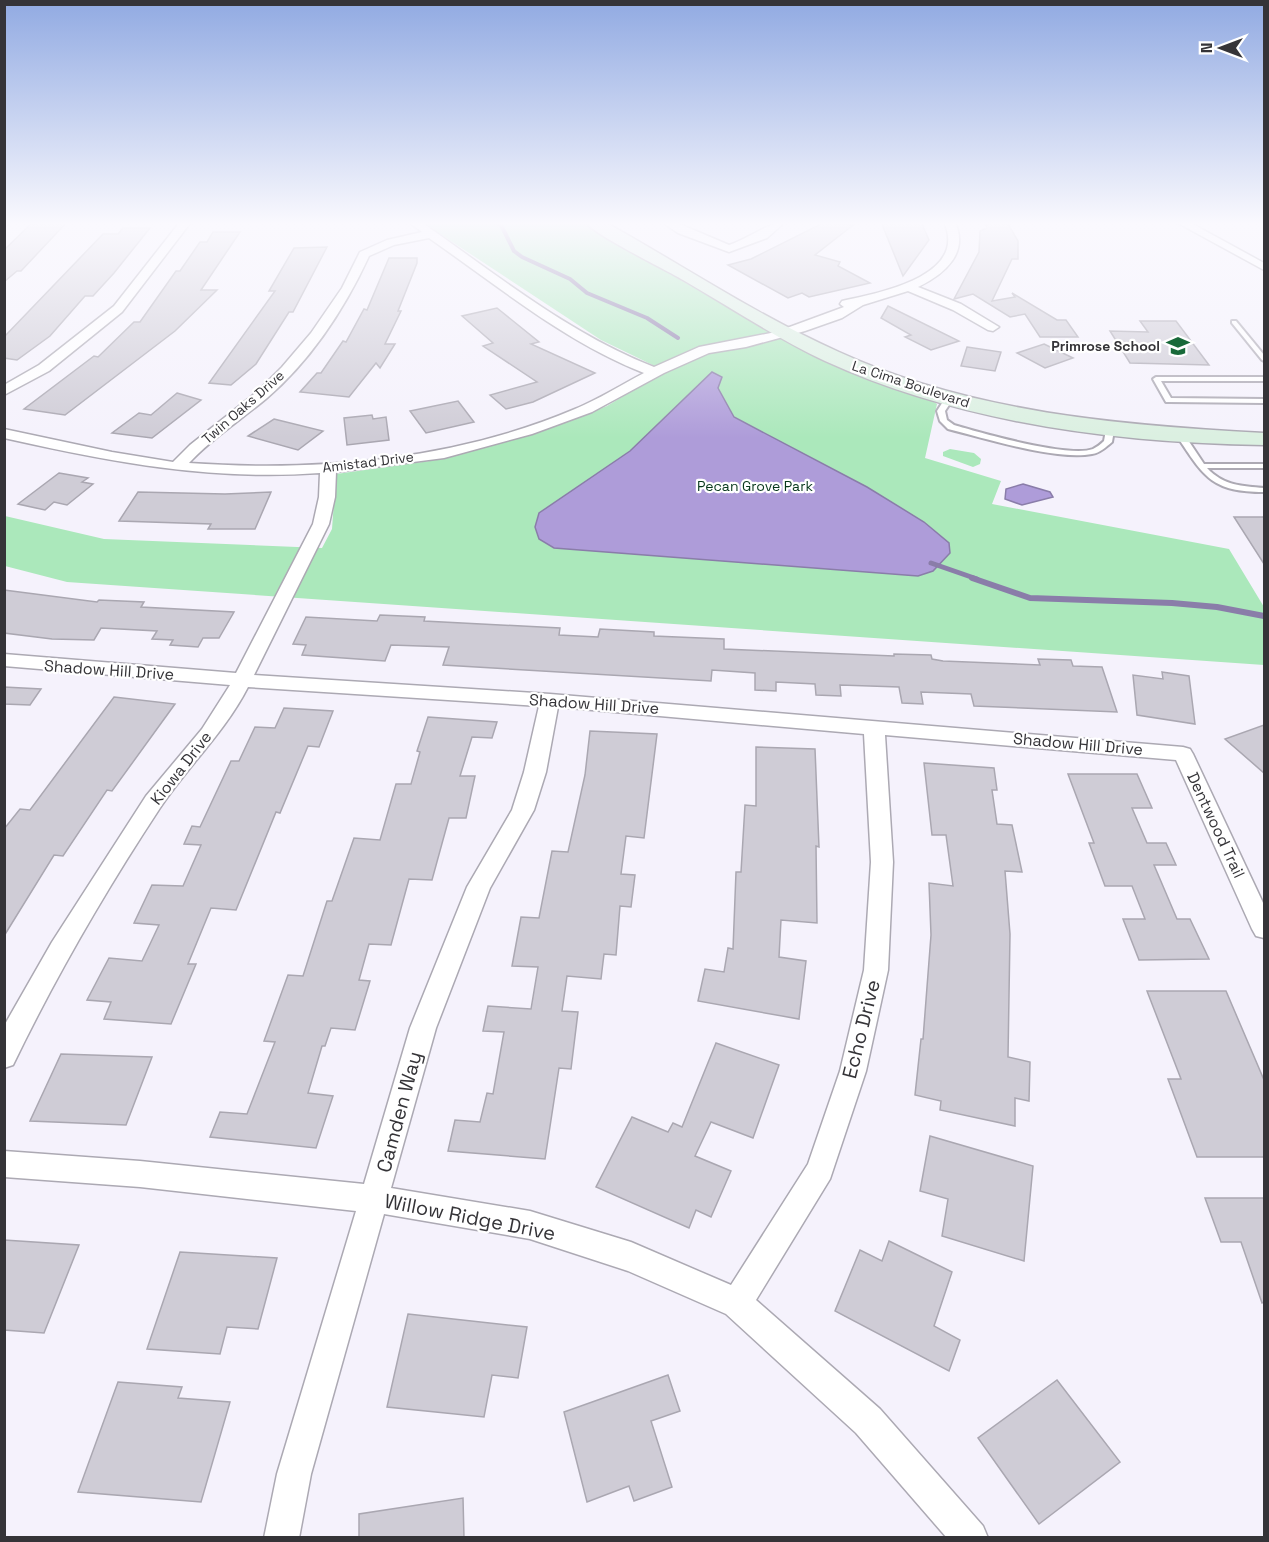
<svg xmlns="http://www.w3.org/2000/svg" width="1269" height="1542" viewBox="0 0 1269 1542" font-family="'Space Grotesk',sans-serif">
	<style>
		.green { fill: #abe8bb }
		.water { fill: #ae9cd9; stroke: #8a7da9; stroke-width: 1.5 }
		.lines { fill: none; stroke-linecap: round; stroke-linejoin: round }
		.stream-far2 { stroke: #8a7da9; stroke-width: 4 }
		.stream-far1 { stroke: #8a7da9; stroke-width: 5 }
		.stream { stroke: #8a7da9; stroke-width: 6 }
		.building { fill: #cfccd6; stroke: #aaa7b1; stroke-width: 1.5 }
		.lane-casing { stroke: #aca9b3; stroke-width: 4 }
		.street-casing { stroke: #aca9b3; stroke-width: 3 }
		.secondary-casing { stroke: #aca9b3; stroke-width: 3 }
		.lane { fill: #fff; fill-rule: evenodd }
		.street { fill: #fff; fill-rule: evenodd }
		.secondary { fill: #dbf0e1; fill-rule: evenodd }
		.labels { text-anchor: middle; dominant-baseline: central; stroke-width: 4.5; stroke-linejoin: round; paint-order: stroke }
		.far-poi-label { font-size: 14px; font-weight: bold; fill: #353438; stroke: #fff; text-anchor: end }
		.far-street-label { font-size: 14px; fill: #353438; stroke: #fff }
		.far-park-label { font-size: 14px; fill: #06371a; stroke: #fff }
		.street-label { font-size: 16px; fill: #353438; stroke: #fff }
		.near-street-label { font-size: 20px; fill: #353438; stroke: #fff }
	</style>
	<rect width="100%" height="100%" fill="#f5f2fc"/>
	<g class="green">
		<path d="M 422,222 L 580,222 L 783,339 L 925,396 L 937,404 L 925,458 L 1001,481 L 992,504 L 1229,549 L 1264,607 L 1264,665 L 67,582 L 5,566 L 5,516 L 104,539 L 322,548 L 332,529 L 336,474 L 430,461 L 535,434 L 607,406 L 665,371 L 601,340 Z"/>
		<path d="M 950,449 L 974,453 L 981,459 L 980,464 L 973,467 L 943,456 L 943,452 Z"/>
	</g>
	<g class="water">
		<path d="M 712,372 L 722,377 L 718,388 L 734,417 L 867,487 L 924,522 L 949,543 L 950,553 L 933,571 L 918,576 L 554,548 L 539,539 L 535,527 L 539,513 L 630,451 Z"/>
		<path d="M 1023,484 L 1050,492 L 1053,497 L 1022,505 L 1005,499 L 1006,489 Z"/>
	</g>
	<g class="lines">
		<path class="stream-far2" d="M 494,222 L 501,225 L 514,251 L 522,257 L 570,279 L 587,293 L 647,318 L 678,338"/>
		<path class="stream-far1" d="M 931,563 L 977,579"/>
		<path class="stream" d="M 972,578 L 1030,598 L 1172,603 L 1217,607 L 1264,616"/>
	</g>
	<g class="building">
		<path d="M 33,222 L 67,222 L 21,271 L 17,271 L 4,282 L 4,250 Z"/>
		<path d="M 825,222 L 853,225 L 815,255 L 840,262 L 838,266 L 870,283 L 809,297 L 802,293 L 788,298 L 728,265 L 751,259 Z"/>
		<path d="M 881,222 L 921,222 L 929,240 L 903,276 Z"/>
		<path d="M 984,222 L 1007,222 L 1018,241 L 1018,259 L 1012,259 L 992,301 L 1015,297 L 1012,293 L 1057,320 L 1066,320 L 1078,337 L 1040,337 L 1025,314 L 1010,317 L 973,294 L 954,299 L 979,252 L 980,231 L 987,228 Z"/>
		<path d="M 123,228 L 150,228 L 114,273 L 93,296 L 85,296 L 50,336 L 17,360 L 4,358 L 4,337 L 103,234 L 118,234 Z"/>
		<path d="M 213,232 L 240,232 L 201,290 L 217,290 L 175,331 L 65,415 L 24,409 L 94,356 L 98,357 L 134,322 L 140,322 L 176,271 L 180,271 L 200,242 L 207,242 Z"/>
		<path d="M 327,247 L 293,312 L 289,312 L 256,364 L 231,385 L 209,383 L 275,291 L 269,291 L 294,248 Z"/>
		<path d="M 389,258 L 417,258 L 417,263 L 398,311 L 401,311 L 385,344 L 395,344 L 380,368 L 376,363 L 349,397 L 300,392 L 317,373 L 321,373 L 343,341 L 346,342 L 364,309 L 367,310 Z"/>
		<path d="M 888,306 L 959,341 L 931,350 L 905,337 L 911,335 L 881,318 Z"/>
		<path d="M 497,308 L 539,342 L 531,344 L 595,373 L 533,402 L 506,409 L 490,395 L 537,382 L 483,346 L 493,343 L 462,316 Z"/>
		<path d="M 1140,321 L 1176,321 L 1209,365 L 1130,363 L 1110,331 L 1148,332 Z"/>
		<path d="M 1044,344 L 1073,358 L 1045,368 L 1017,353 Z"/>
		<path d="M 967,347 L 1001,352 L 995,371 L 961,366 Z"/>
		<path d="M 177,393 L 201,400 L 152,438 L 112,433 L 139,413 L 151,415 Z"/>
		<path d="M 458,401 L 474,422 L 426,433 L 410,411 Z"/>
		<path d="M 372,415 L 373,419 L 386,417 L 389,440 L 347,445 L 344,418 Z"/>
		<path d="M 274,419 L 278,420 L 323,431 L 298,450 L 248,436 Z"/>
		<path d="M 59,473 L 88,478 L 82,482 L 93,484 L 67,505 L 54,502 L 45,510 L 18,504 Z"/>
		<path d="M 138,492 L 225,494 L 271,492 L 255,529 L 208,529 L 211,524 L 119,521 Z"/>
		<path d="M 1234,517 L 1264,517 L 1264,564 Z"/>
		<path d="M 4,590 L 97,602 L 99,600 L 144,602 L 141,607 L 234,612 L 219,638 L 203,638 L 198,647 L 170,645 L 173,640 L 152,639 L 157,631 L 101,628 L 94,640 L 52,639 L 4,633 Z"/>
		<path d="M 380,615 L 425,617 L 424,621 L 560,628 L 559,635 L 598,637 L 600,629 L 654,632 L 654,636 L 724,639 L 724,649 L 894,656 L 894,654 L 931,655 L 932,659 L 943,661 L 1040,665 L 1038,659 L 1071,660 L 1073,666 L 1102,667 L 1117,712 L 974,706 L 971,694 L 921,692 L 923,704 L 902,703 L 899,687 L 840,685 L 841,696 L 816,695 L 815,684 L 776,682 L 776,691 L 755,690 L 755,673 L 712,670 L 711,681 L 443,665 L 449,647 L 391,645 L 385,661 L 302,655 L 306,645 L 293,644 L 306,617 L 377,621 Z"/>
		<path d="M 1162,672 L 1189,676 L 1195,724 L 1137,715 L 1133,675 L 1163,679 Z"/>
		<path d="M 4,687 L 41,689 L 30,705 L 4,704 Z"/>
		<path d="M 114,697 L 175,704 L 112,791 L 107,790 L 63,856 L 54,855 L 4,936 L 4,829 L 20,809 L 30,810 Z"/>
		<path d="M 284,708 L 333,711 L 319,747 L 308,746 L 280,813 L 276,812 L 236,910 L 211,908 L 188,964 L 196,964 L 171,1024 L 104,1019 L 111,1002 L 87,1000 L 109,958 L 142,961 L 159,925 L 134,923 L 152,885 L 183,886 L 201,845 L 184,844 L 192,826 L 200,827 L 231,761 L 239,761 L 255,727 L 275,728 Z"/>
		<path d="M 428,717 L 497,722 L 492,738 L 472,737 L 460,776 L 475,776 L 466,818 L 449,818 L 432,880 L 409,879 L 391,945 L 369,944 L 359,980 L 370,981 L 355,1030 L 331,1028 L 325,1046 L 322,1046 L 308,1093 L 333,1096 L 316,1148 L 210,1137 L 220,1112 L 247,1114 L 275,1042 L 264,1041 L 288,975 L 303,976 L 327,901 L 332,901 L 354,838 L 380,840 L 396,784 L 411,784 L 420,752 L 417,751 Z"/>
		<path d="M 1264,725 L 1264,773 L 1225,739 Z"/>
		<path d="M 590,731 L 657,734 L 644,838 L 626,836 L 621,874 L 635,875 L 631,907 L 620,906 L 616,955 L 604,954 L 601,979 L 567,976 L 562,1011 L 578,1012 L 571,1069 L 559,1068 L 545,1159 L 448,1151 L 455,1120 L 480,1122 L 487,1093 L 493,1094 L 504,1032 L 483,1031 L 488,1006 L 531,1009 L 538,967 L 512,966 L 521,917 L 539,918 L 552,851 L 568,852 L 585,775 Z"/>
		<path d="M 756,747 L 815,749 L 819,847 L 816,846 L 817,923 L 781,920 L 779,957 L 806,961 L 799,1019 L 698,1001 L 705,969 L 724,972 L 728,948 L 733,949 L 736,872 L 741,872 L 745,805 L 756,806 Z"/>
		<path d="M 924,763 L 994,768 L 997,790 L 992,790 L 997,824 L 1012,825 L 1022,872 L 1005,871 L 1010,934 L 1008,1057 L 1030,1062 L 1029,1101 L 1015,1098 L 1015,1126 L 940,1110 L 941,1101 L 915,1095 L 921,1039 L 923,1039 L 931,935 L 929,883 L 953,886 L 946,835 L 932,835 Z"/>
		<path d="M 1068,774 L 1137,774 L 1152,808 L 1132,808 L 1147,843 L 1166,843 L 1176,865 L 1154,865 L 1177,919 L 1190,919 L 1209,959 L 1139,960 L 1123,919 L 1145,919 L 1132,886 L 1105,886 L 1089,843 L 1094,843 Z"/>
		<path d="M 1147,991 L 1226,991 L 1264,1080 L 1264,1157 L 1197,1157 L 1168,1079 L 1181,1079 Z"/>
		<path d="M 716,1043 L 779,1065 L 753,1138 L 711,1122 L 695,1156 L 731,1171 L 711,1217 L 696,1210 L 689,1228 L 596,1187 L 632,1117 L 668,1132 L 673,1123 L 682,1127 Z"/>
		<path d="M 61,1054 L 152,1057 L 126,1125 L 30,1121 Z"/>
		<path d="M 930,1136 L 1033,1166 L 1024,1261 L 942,1236 L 948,1199 L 920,1191 Z"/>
		<path d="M 1205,1198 L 1264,1198 L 1264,1302 L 1262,1303 L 1241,1242 L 1221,1242 Z"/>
		<path d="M 4,1240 L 79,1245 L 44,1333 L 4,1330 Z"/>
		<path d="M 889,1241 L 952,1272 L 934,1326 L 960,1340 L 949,1371 L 835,1311 L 860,1250 L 882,1261 Z"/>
		<path d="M 180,1252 L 277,1258 L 258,1329 L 227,1327 L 220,1354 L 147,1349 Z"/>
		<path d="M 408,1314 L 527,1327 L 518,1378 L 492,1375 L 484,1417 L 387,1407 Z"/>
		<path d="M 668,1375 L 680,1411 L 651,1421 L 672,1487 L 634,1501 L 629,1486 L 587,1502 L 564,1412 Z"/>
		<path d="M 1057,1380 L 1120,1462 L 1039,1524 L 978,1438 Z"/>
		<path d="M 118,1382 L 182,1387 L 178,1398 L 230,1402 L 201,1502 L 78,1492 Z"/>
		<path d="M 463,1498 L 464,1538 L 359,1538 L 359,1514 Z"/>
	</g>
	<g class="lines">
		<g class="lane-casing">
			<g id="lane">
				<path d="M 1232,321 L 1236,321 L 1264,355 L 1264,361 L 1262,360 L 1232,323 Z"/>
				<path d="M 1264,377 L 1263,381 L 1161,381 L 1171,398 L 1264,399 L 1264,403 L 1169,402 L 1166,402 L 1153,379 L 1156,377 Z"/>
				<path d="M 946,397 L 953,399 L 945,411 L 947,420 L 954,425 C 981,433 1069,458 1093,449 C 1097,447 1101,444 1104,441 L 1106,430 L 1110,428 L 1114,430 L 1112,442 C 1106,447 1100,453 1092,454 C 1057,461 984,438 948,429 L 940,421 L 937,411 Z"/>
				<path d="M 1178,434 L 1184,434 L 1204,464 L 1264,464 L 1264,468 L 1207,468 C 1224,486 1242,486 1264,488 L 1264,492 C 1212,492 1204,477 1177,436 Z"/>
			</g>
		</g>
		<g class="street-casing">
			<g id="street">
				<path d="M 4,222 L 11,222 L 4,227 Z"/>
				<path d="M 180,222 L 191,222 L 122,312 L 49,371 L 4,395 L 4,385 L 39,365 L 114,306 Z"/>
				<path d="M 409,222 L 421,222 C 496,274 569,334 654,367 L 699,347 L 776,332 L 844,307 L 840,304 L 842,301 C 877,293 969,277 944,222 L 955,222 C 969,253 945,274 918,287 L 961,304 L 999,327 L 993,331 L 988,330 L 953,310 L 908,291 L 863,305 L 842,318 L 805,331 L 746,347 L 709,353 L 664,373 L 592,412 L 532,434 L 444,458 L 336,472 L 335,497 L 329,524 L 254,675 L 550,694 L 1183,747 L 1190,749 L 1193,754 L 1264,905 L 1264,938 L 1256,936 L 1252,929 L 1176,760 L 885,735 L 893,862 L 888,970 L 866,1071 L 830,1179 L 756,1300 L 880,1409 L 983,1526 L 988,1538 L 947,1538 L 856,1433 L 726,1314 L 628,1271 L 530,1239 L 384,1214 L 311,1474 L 299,1538 L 264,1538 L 277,1474 L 356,1211 L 140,1187 L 4,1177 L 4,1151 L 140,1161 L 364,1184 L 410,1028 L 467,887 L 512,810 L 524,772 L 539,706 L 248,687 C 225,732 188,766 160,808 C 106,890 56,976 13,1065 L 4,1068 L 4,1026 L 52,942 L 146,796 L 202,729 L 230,685 L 4,666 L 4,654 L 236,673 L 313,524 L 319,497 L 320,473 C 210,481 111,462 4,438 L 4,429 L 112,452 L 173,462 L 190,445 L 258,391 L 282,367 L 311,333 L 342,288 L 360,252 L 387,240 L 422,232 ZM 429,238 C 498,286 565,342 644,373 C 621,385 599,399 575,409 C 455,460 318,472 189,463 C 212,438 241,420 267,398 C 311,360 345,308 369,256 L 394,245 ZM 558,707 L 864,734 L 871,862 L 864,970 L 840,1071 L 808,1164 L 731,1285 L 631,1242 L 530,1211 L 391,1188 L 436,1028 L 490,888 L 534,810 L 546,772 Z"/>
				<path d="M 662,222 L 675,222 L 729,245 C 748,239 769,222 785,222 L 767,238 L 729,252 L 678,233 Z"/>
				<path d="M 1176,222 L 1189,222 L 1264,263 L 1264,270 Z"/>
			</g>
		</g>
		<g class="secondary-casing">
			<path id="secondary" d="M 585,222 L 605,222 C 682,265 758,316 839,352 C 972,413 1119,425 1264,433 L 1264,445 C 1117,443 960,423 825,361 C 776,338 730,307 683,280 C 664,269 595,235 585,222 Z"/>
		</g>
		<use href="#lane" class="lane"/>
		<use href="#street" class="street"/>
		<use href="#secondary" class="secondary"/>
	</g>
	<linearGradient id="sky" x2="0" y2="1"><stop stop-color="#91aae2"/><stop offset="0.51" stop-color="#faf9fe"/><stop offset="1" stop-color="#faf9fe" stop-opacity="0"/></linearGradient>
	<rect width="1269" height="438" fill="url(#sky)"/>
	<defs>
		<g id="school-bare" transform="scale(1.8)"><path d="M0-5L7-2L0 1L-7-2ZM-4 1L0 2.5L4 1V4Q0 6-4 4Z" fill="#186939" stroke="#fff" stroke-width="2.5" paint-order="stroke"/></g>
	</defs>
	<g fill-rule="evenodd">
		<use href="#school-bare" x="1178" y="346"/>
	</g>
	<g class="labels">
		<g class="far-poi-label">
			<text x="1160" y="346">Primrose School</text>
		</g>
		<g class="far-street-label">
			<text transform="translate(911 384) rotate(18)">La Cima Boulevard</text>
			<text transform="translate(243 407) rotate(-41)">Twin Oaks Drive</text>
			<text transform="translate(368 462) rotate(-7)">Amistad Drive</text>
		</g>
		<g class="far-park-label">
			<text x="755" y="486">Pecan Grove Park</text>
		</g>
		<g class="street-label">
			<text transform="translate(109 670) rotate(4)">Shadow Hill Drive</text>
			<text transform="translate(594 704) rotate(4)">Shadow Hill Drive</text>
			<text transform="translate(1078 744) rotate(5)">Shadow Hill Drive</text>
			<text transform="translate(181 768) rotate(-52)">Kiowa Drive</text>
			<text transform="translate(1216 825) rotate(65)">Dentwood Trail</text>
		</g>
		<g class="near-street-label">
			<text transform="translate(861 1029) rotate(-76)">Echo Drive</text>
			<text transform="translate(399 1112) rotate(-75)">Camden Way</text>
			<text transform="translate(470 1217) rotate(11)">Willow Ridge Drive</text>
		</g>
	</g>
	<rect width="1269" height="1542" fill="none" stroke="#353438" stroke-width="12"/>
	<g transform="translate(1221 48) rotate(270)" stroke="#ffffff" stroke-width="4.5" paint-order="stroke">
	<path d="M0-4.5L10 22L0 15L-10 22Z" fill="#353438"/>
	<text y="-9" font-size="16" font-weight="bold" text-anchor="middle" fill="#353438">N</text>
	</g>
</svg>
